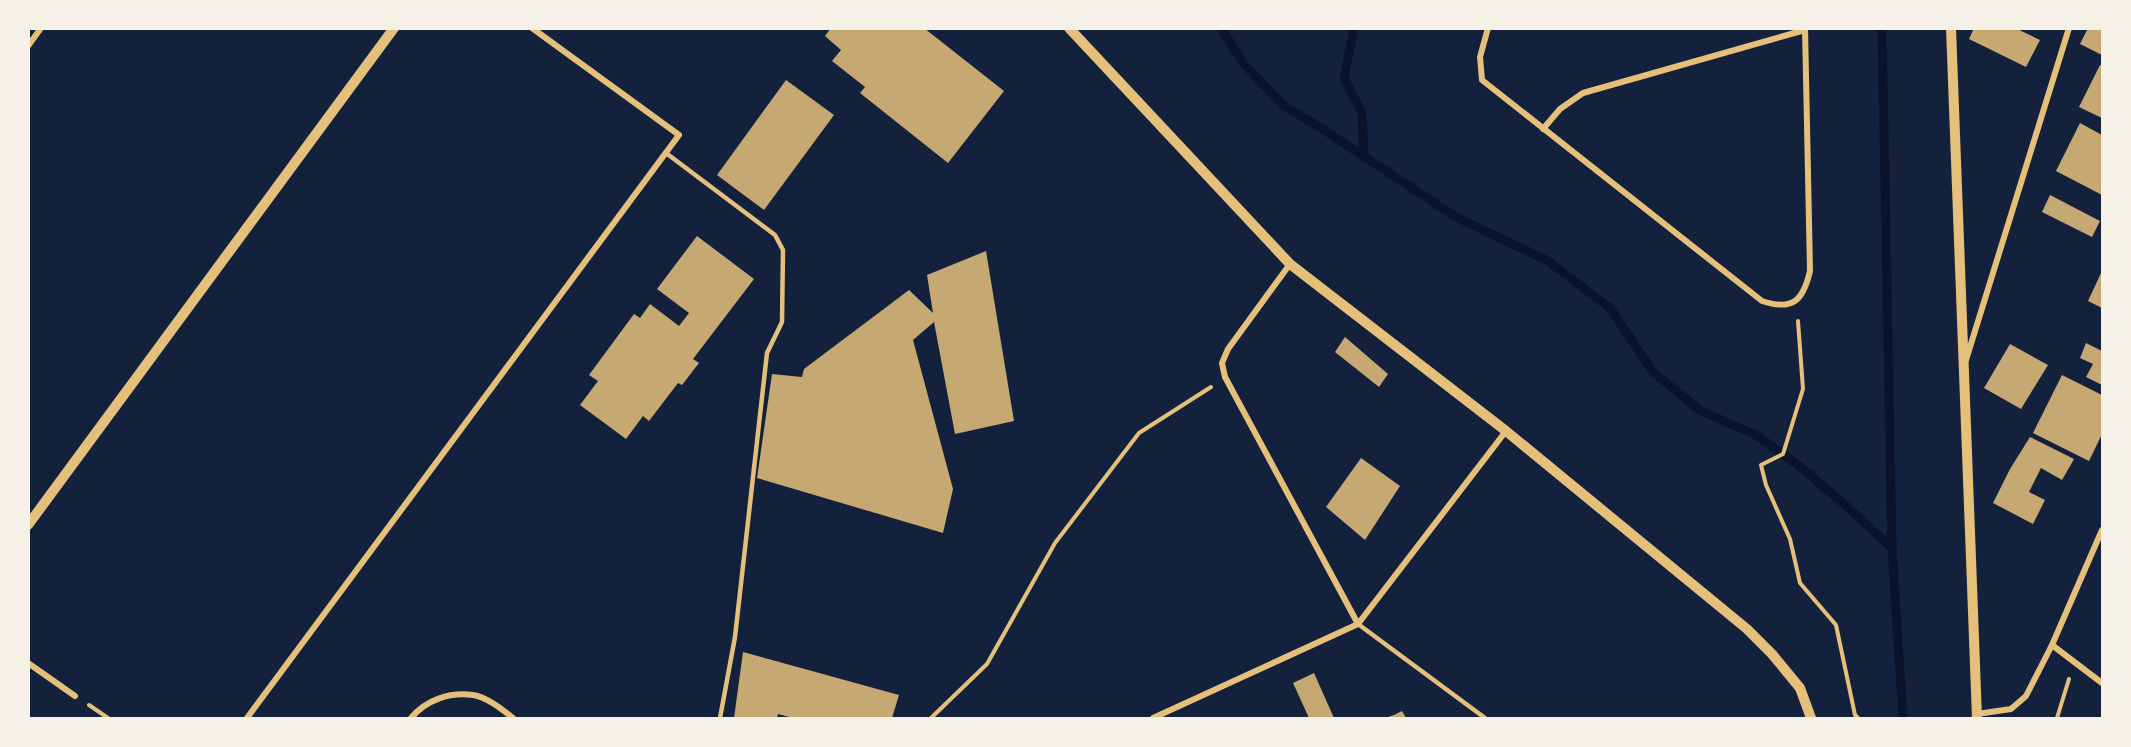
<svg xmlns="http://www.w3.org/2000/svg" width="2131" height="747" viewBox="0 0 2131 747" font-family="Helvetica,sans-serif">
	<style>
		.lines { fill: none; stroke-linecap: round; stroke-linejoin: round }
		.stream { stroke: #0b132b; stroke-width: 9 }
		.building { fill: #c6a872 }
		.path { stroke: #e5c07b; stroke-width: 4 }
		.service { stroke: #e5c07b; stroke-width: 4.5 }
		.minor { stroke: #e5c07b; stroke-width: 6 }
		.tertiary { stroke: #e5c07b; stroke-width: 10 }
	</style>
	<rect width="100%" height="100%" fill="#14213d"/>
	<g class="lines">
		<g class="stream">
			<path d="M 1221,28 L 1243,63 L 1283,105 L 1324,130 L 1456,217 L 1548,261 L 1610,308 L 1653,372 L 1701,411 L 1756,435 L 1798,465 L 1843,503 L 1892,548"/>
			<path d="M 1354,28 L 1344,78 L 1362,113 L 1364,157"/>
			<path d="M 1882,28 L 1892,548 L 1903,718"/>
		</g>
	</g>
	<g class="building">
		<path d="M 831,28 L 924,28 L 1004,91 L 948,163 L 860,93 L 865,87 L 832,61 L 841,50 L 825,36 Z"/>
		<path d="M 1974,28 L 2015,28 L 2040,40 L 2026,67 L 1969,39 Z"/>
		<path d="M 2088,28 L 2102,28 L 2102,55 L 2080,44 Z"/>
		<path d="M 2100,65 L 2102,66 L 2102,118 L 2079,107 Z"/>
		<path d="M 786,80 L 834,115 L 764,210 L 717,175 Z"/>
		<path d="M 2080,123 L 2102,135 L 2102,195 L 2056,171 Z"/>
		<path d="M 2050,195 L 2100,221 L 2092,237 L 2042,212 Z"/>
		<path d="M 697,236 L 754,279 L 693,359 L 699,363 L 682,385 L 678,383 L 649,421 L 643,416 L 626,439 L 580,405 L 598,381 L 589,375 L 634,314 L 640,318 L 650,304 L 679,326 L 689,313 L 657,289 Z"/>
		<path d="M 986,251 L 1014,421 L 955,434 L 934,322 L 913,340 L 953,489 L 943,533 L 757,478 L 772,374 L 802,377 L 804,369 L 909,290 L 933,313 L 927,275 Z"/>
		<path d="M 2102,271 L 2102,308 L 2088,301 Z"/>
		<path d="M 1345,337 L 1388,374 L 1379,387 L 1335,352 Z"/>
		<path d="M 2086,343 L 2102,351 L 2102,385 L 2086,377 L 2093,364 L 2080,358 Z"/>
		<path d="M 2010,344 L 2048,365 L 2021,409 L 1984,388 Z"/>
		<path d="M 2062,375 L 2102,395 L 2102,434 L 2089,461 L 2033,433 Z"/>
		<path d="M 2030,437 L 2074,459 L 2062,480 L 2041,468 L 2029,492 L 2045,500 L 2033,524 L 1993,503 L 2010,469 Z"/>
		<path d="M 1361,458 L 1400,486 L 1365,540 L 1326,507 Z"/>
		<path d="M 743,652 L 899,695 L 892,718 L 793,718 L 778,714 L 777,718 L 734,718 Z"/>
		<path d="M 1314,673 L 1334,718 L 1309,718 L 1293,683 Z"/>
		<path d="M 1402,711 L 1406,718 L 1385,718 L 1394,715 Z"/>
	</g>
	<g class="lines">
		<g class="path">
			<path d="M 1798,321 L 1803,389 L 1783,454 L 1761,465 L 1766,485 L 1790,539 L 1800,583 L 1836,625 L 1855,715 L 1858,718"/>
			<path d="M 89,705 L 108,718"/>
			<path d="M 931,718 L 987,664 L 1055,543 L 1139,433 L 1211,387"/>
			<path d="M 2057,718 L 2069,679"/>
		</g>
		<g class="service">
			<path d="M 666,153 L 775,235 L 783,250 L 782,322 L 767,353 L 735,637 L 720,718"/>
			<path d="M 1358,624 L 1485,718"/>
		</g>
		<g class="minor">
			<path d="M 1488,28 L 1480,57 L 1482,80 L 1762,301 C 1793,311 1803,301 1810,271 L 1805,28"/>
			<path d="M 28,46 L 41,28"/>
			<path d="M 1543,129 L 1560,109 L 1583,93 L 1805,30"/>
			<path d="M 1290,264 L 1228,349 L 1222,363 L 1225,377 L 1358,624"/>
			<path d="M 1966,360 L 2069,28"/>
			<path d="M 2052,645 L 2102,683"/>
			<path d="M 28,663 L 75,696"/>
			<path d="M 1977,714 L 2011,709 L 2026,696 L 2052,645 L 2102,530"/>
			<path d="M 247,718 L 679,135 L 532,28"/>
			<path d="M 411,718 C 426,700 449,692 473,695 C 487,697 503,710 513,718"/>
			<path d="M 1153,718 L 1358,624 L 1506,431"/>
		</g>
		<g class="tertiary">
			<path d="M 1069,28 L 1290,264 L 1506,431 L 1747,629 L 1772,654 L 1800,688 L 1811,718"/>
			<path d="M 1951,28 L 1977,718"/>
			<path d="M 28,525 L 394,28"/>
		</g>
	</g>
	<rect width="2131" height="747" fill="none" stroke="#f6f1e7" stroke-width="60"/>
</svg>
